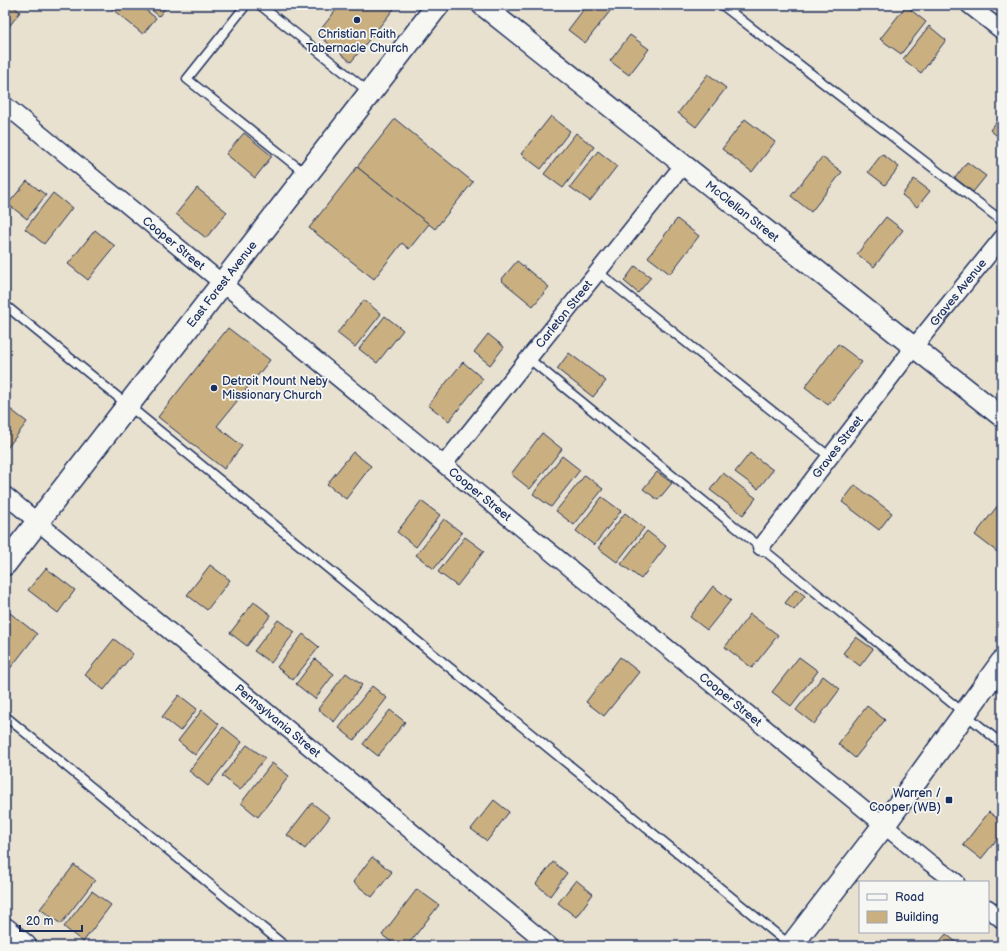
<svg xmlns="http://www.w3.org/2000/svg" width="1007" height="951" viewBox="0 0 1007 951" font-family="'Balsamiq Sans',sans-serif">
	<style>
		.building { fill: #cab080; stroke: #1b2f5e }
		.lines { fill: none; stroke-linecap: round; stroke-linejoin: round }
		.service-casing { stroke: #1b2f5e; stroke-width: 11 }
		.minor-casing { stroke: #1b2f5e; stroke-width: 19 }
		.tertiary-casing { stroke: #1b2f5e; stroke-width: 23 }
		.secondary-casing { stroke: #1b2f5e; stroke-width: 25 }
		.service { stroke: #f6f6f2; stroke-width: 8 }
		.minor { stroke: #f6f6f2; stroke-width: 16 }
		.tertiary { stroke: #f6f6f2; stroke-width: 20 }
		.secondary { stroke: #f6f6f2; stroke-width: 22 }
		.poi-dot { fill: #1b2f5e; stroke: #f6f6f2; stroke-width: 1.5 }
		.labels { text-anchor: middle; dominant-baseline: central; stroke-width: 3.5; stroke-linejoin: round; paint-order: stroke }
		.poi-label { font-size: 12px; fill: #1b2f5e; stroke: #f6f6f2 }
		.street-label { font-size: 12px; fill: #1b2f5e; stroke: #f6f6f2 }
	</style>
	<rect width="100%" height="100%" fill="#e9e1d0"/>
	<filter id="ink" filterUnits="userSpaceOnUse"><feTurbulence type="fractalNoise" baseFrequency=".025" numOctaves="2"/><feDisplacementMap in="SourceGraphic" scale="8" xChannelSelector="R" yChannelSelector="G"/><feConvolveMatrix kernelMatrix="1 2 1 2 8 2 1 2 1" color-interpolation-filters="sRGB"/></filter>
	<g filter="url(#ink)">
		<g class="building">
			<path d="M 5,5 L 12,5 L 20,12 L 5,32 Z"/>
			<path d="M 107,5 L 139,5 L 156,18 L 143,34 Z"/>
			<path d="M 145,5 L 168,5 L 159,16 Z"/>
			<path d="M 340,5 L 397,5 L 351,62 L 317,34 Z"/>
			<path d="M 587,5 L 614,6 L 585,43 L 568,30 Z"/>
			<path d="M 906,6 L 926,22 L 901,54 L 880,39 Z"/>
			<path d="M 929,26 L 946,40 L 921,73 L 903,59 Z"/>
			<path d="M 630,35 L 649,49 L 629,75 L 610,61 Z"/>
			<path d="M 708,74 L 726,88 L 696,127 L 678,113 Z"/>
			<path d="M 1002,115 L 1002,140 L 990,130 Z"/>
			<path d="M 551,116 L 570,131 L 541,169 L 521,154 Z"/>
			<path d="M 395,119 L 473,182 L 435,229 L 357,167 Z"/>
			<path d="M 745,119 L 775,142 L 752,172 L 722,149 Z"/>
			<path d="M 244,133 L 272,156 L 255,178 L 226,154 Z"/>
			<path d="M 576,133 L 594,147 L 563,188 L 544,174 Z"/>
			<path d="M 598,151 L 617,166 L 590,201 L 570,187 Z"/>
			<path d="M 882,154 L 899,167 L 885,185 L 868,172 Z"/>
			<path d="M 822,157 L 842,172 L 811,212 L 791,196 Z"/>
			<path d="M 967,162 L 986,176 L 973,192 L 955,178 Z"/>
			<path d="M 357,167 L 429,224 L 409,249 L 402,243 L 374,279 L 309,228 Z"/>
			<path d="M 914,179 L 930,191 L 917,207 L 902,195 Z"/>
			<path d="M 27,181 L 46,195 L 27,219 L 8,204 Z"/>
			<path d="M 197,188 L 227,212 L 206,238 L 176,214 Z"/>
			<path d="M 53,193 L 72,208 L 44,244 L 25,229 Z"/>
			<path d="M 886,217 L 903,230 L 874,267 L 857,254 Z"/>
			<path d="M 677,219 L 699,236 L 670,274 L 648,257 Z"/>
			<path d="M 95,230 L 115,246 L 88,280 L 68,264 Z"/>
			<path d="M 517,261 L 549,287 L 533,306 L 501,280 Z"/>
			<path d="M 635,266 L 651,277 L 638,293 L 624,281 Z"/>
			<path d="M 364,300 L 381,314 L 355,347 L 337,333 Z"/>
			<path d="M 385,316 L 403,330 L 377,363 L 359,349 Z"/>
			<path d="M 228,328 L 270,360 L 217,426 L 242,446 L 224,469 L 158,417 Z"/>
			<path d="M 488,334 L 504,347 L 490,365 L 474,352 Z"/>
			<path d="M 838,344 L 862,362 L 828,405 L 805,387 Z"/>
			<path d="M 569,353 L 606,381 L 593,397 L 557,369 Z"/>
			<path d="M 463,362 L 483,379 L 449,421 L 428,405 Z"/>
			<path d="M 10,409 L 27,422 L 5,451 L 5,415 Z"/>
			<path d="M 542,433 L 562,449 L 530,489 L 511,474 Z"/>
			<path d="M 353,452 L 371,466 L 346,499 L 327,484 Z"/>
			<path d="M 750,453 L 773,470 L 758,489 L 735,472 Z"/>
			<path d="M 562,456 L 580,470 L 551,507 L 533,494 Z"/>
			<path d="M 657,472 L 672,483 L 658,500 L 643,489 Z"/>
			<path d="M 723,473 L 756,498 L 743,515 L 710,490 Z"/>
			<path d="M 585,475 L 603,489 L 574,525 L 556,511 Z"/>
			<path d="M 855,485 L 892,513 L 879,530 L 842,502 Z"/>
			<path d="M 602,497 L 621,511 L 594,545 L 576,531 Z"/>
			<path d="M 1002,500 L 1002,551 L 1000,554 L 975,535 Z"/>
			<path d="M 421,501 L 440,515 L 416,547 L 397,532 Z"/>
			<path d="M 625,513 L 644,528 L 617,562 L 598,548 Z"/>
			<path d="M 444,519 L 462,533 L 434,569 L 416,555 Z"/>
			<path d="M 647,531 L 666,546 L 641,579 L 621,564 Z"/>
			<path d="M 465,537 L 484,551 L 457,586 L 438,572 Z"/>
			<path d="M 210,565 L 230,580 L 207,610 L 187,595 Z"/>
			<path d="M 46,568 L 75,590 L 58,613 L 28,590 Z"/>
			<path d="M 713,586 L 731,600 L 707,630 L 690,617 Z"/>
			<path d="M 796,589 L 805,596 L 794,610 L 785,603 Z"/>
			<path d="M 254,602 L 271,615 L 247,646 L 230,633 Z"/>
			<path d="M 10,613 L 37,634 L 5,675 L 5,620 Z"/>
			<path d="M 750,614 L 778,635 L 752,668 L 725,647 Z"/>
			<path d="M 278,620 L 295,632 L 271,663 L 254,651 Z"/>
			<path d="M 303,634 L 319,647 L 293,680 L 277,667 Z"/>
			<path d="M 856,637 L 873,649 L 860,666 L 843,653 Z"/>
			<path d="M 114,639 L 133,654 L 104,690 L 85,675 Z"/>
			<path d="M 620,657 L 639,672 L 604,716 L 586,702 Z"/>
			<path d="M 799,657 L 818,671 L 791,706 L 772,692 Z"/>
			<path d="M 315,659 L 334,674 L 315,699 L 296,684 Z"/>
			<path d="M 346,673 L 362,685 L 334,722 L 318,709 Z"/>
			<path d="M 823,676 L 840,689 L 814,724 L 796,710 Z"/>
			<path d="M 372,686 L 387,698 L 354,740 L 339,728 Z"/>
			<path d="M 179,695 L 197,709 L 180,731 L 162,717 Z"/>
			<path d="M 867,706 L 885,720 L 855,758 L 838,744 Z"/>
			<path d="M 202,710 L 219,724 L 195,755 L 178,741 Z"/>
			<path d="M 390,710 L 405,722 L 378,756 L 363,744 Z"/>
			<path d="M 223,727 L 242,742 L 208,786 L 189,771 Z"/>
			<path d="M 247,745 L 265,758 L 240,790 L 222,776 Z"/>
			<path d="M 272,763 L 289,776 L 258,817 L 241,803 Z"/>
			<path d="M 494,800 L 509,812 L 487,841 L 471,829 Z"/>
			<path d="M 312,803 L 330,817 L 305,849 L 287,835 Z"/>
			<path d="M 989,812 L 1002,822 L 1002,833 L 981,859 L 963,845 Z"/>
			<path d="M 372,857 L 392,872 L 372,897 L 353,882 Z"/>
			<path d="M 553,862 L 567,873 L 550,896 L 536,884 Z"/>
			<path d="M 74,865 L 95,880 L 61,924 L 40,909 Z"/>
			<path d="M 576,880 L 593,894 L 576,917 L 558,903 Z"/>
			<path d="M 417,889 L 439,905 L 407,946 L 397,946 L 382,935 Z"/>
			<path d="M 92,891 L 111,905 L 83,942 L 64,927 Z"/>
			<path d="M 946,934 L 961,946 L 936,946 Z"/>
		</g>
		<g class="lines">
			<g class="service-casing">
				<g id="service">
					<path d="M 246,5 L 187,79 L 306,174"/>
					<path d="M 260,5 L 369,92"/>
					<path d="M 722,5 L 1002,221"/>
					<path d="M 598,272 L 830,457"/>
					<path d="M 5,305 L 790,945"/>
					<path d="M 528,358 L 1002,744"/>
					<path d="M 5,716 L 285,946"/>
				</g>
			</g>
			<g class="minor-casing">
				<g id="minor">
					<path d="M 969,5 L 1002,31"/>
					<path id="s1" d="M 5,105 L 930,863 L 956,882"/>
					<path id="s2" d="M 444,464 L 684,164"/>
					<path id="s3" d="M 5,495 L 550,946"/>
					<path id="s4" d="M 761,547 L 914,347 L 1002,238"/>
					<path d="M 988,908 L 1002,920"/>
				</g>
			</g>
			<g class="tertiary-casing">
				<g id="tertiary">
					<path id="s5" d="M 482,5 L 1002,417"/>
				</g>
			</g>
			<g class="secondary-casing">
				<g id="secondary">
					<path id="s6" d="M 5,564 L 438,5"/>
					<path d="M 5,929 L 25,946"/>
					<path d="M 791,946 L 884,825 L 1002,662"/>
				</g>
			</g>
			<use href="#service" class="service"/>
			<use href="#minor" class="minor"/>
			<use href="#tertiary" class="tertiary"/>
			<use href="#secondary" class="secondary"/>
		</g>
	</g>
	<g class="poi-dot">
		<circle cx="357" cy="20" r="4"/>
		<circle cx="214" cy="388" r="4"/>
		<rect x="945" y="796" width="8" height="8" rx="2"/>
	</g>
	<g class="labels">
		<g class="poi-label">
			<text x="357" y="34">Christian Faith<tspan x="357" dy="14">Tabernacle Church</tspan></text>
			<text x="222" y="381" text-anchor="start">Detroit Mount Neby<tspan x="222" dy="14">Missionary Church</tspan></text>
			<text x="941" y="793" text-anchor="end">Warren /<tspan x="941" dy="14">Cooper (WB)</tspan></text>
		</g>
		<g class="street-label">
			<text stroke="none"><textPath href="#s5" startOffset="332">McClellan Street</textPath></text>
			<text stroke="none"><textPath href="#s1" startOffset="218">Cooper Street</textPath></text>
			<text stroke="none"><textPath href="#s6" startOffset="354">East Forest Avenue</textPath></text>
			<text stroke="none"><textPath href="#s4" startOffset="322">Graves Avenue</textPath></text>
			<text stroke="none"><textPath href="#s2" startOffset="192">Carleton Street</textPath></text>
			<text stroke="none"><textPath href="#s4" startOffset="126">Graves Street</textPath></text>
			<text stroke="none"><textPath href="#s1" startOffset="614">Cooper Street</textPath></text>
			<text stroke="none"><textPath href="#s1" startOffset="938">Cooper Street</textPath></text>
			<text stroke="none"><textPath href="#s3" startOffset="354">Pennsylvania Street</textPath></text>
		</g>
	</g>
	<rect width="1007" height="951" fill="none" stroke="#f6f6f2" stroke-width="20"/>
	<rect x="10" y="10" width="987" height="931" fill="none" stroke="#1b2f5e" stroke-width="1.5" filter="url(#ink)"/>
	<rect x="859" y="881" width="130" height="52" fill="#f6f6f2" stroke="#9ea6b7"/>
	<rect x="867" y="894" width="20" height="6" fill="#f6f6f2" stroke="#9ea6b7"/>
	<text x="895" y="901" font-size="12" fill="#1b2f5e">Road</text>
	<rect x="867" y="911" width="20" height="12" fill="#cab080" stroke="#9ea6b7"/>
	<text x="895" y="921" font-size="12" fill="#1b2f5e">Building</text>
	<path d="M20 925v6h62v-6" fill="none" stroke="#1b2f5e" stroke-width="2"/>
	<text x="26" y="925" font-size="12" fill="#1b2f5e" stroke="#f6f6f2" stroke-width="3" paint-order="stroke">20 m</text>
</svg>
